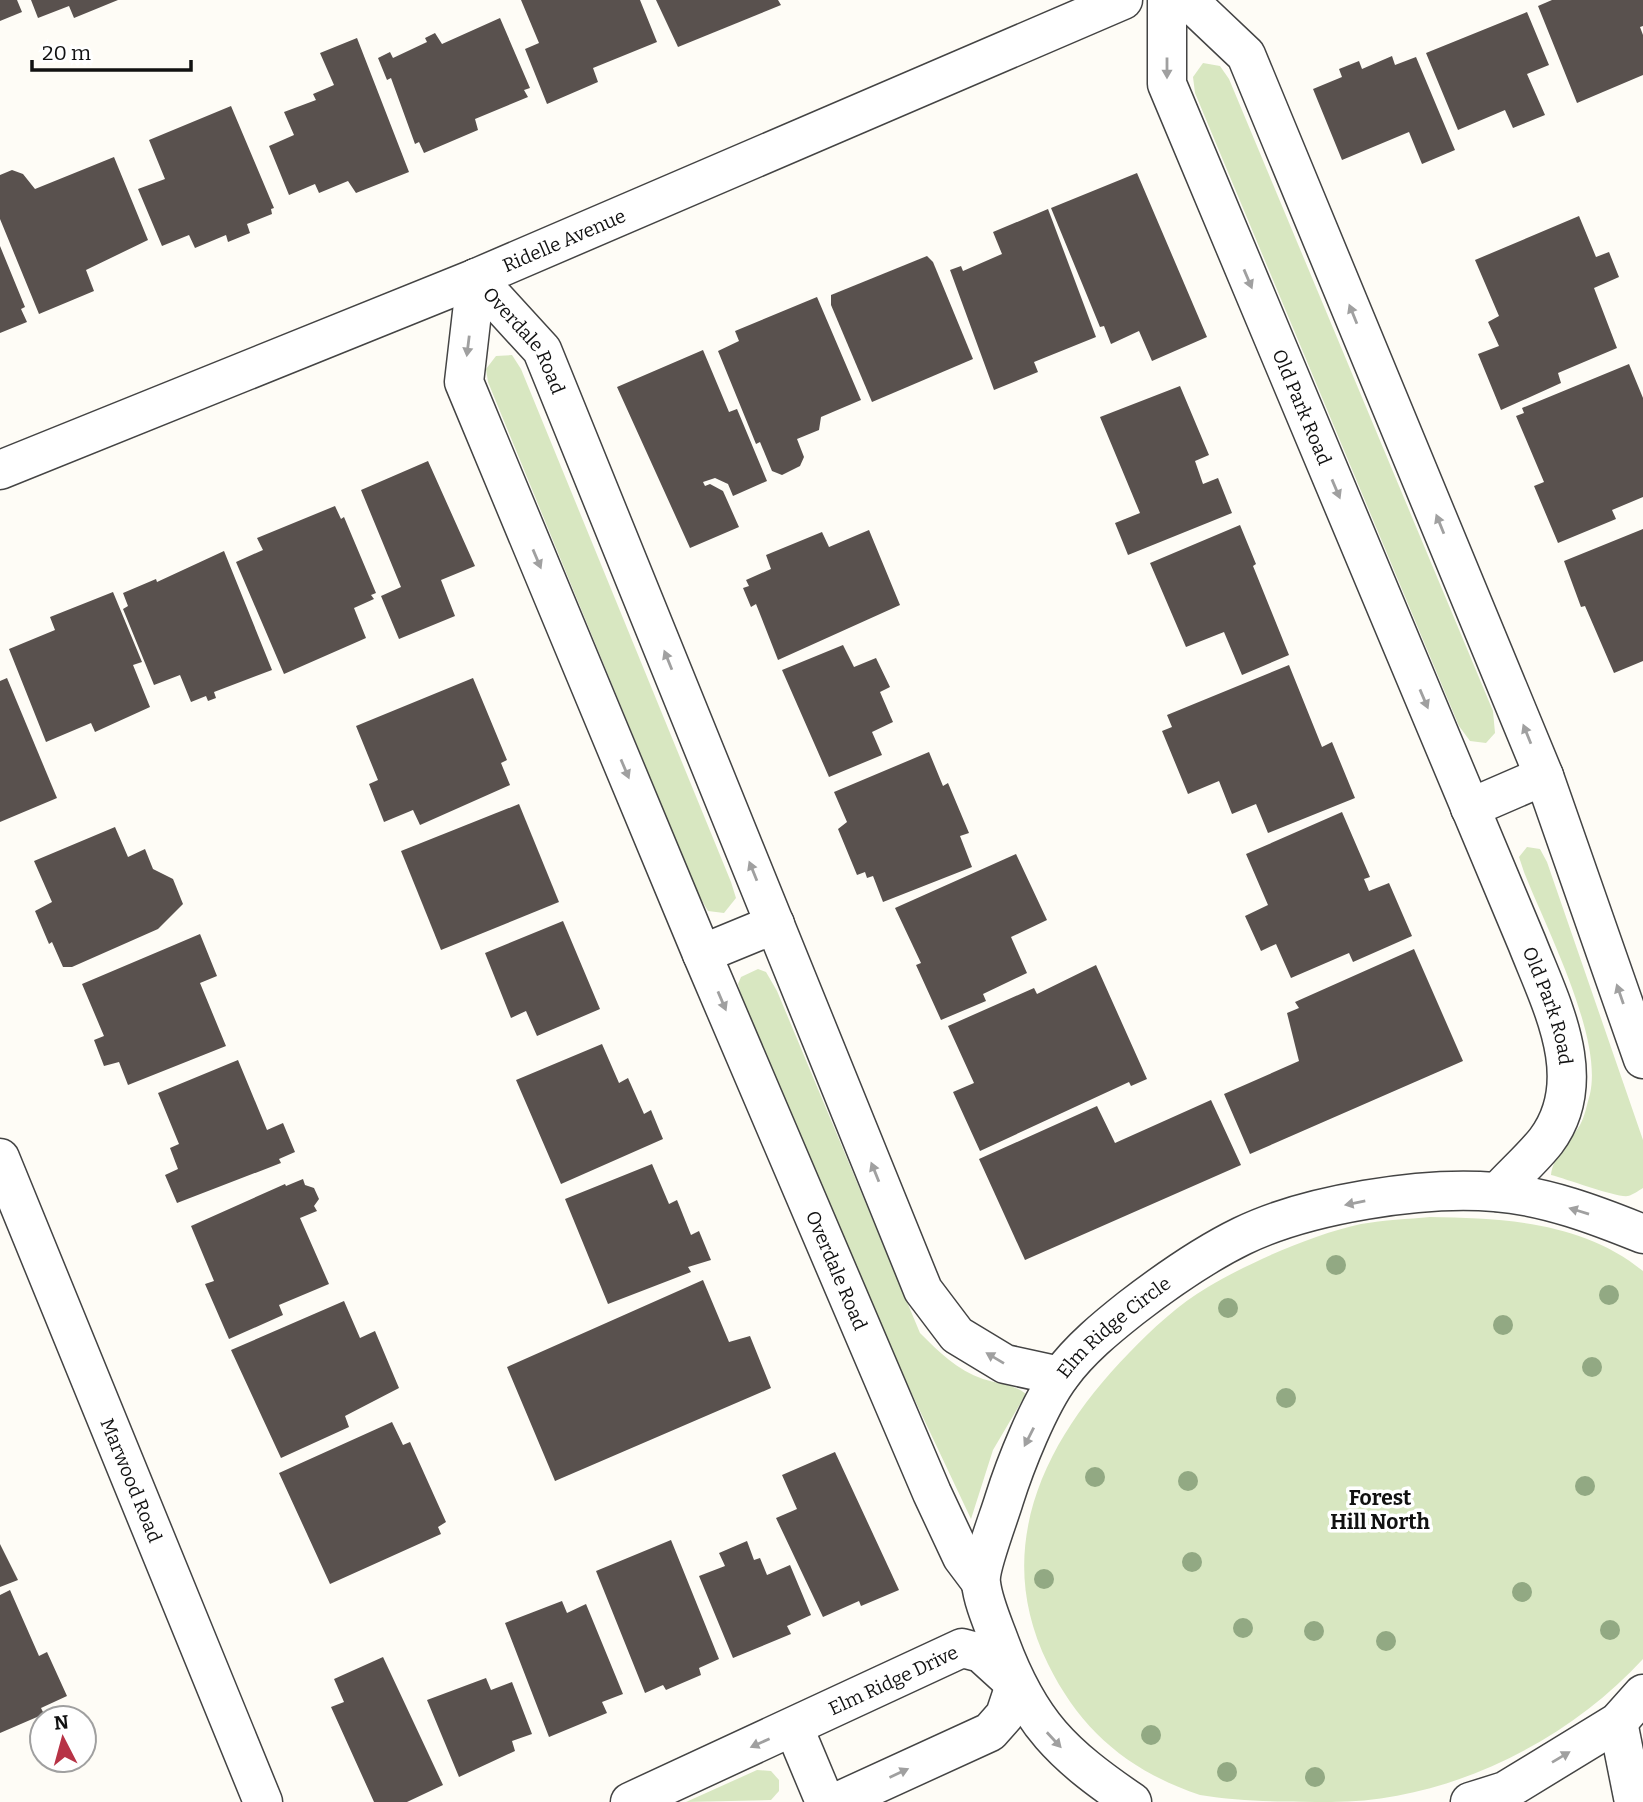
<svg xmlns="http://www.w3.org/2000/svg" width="1643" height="1802" viewBox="0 0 1643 1802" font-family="Bitter,serif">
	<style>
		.green { fill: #d8e7c1 }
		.building { fill: #59514e }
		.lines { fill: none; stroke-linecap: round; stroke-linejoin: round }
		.minor-casing { stroke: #444; stroke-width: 41 }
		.minor { stroke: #fff; stroke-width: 38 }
		.tree { fill: #92a983 }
		.oneway { fill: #a0a0a0 }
		.labels { text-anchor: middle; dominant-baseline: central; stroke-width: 7; stroke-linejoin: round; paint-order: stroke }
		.street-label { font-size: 19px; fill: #111; stroke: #fff }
		.neighbourhood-label { font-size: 21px; font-weight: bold; fill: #111; stroke: #fff }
	</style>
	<rect width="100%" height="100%" fill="#fefcf6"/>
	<g class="green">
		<path d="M 1203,63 L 1220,66 L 1229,79 L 1493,711 L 1495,733 L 1486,743 L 1470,741 L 1459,726 L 1195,93 L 1193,77 Z"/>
		<path d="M 512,355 L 521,369 L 731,882 L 736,898 L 724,913 L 708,911 L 698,894 L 488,382 L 486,369 L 496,356 Z"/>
		<path d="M 1527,847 L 1540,849 L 1547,862 L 1643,1140 L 1643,1188 C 1639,1190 1633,1195 1628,1196 C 1617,1198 1567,1179 1551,1175 C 1553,1156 1570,1141 1580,1125 C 1585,1116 1587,1104 1590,1094 C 1603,1037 1546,928 1524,872 L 1519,857 Z"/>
		<path d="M 758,969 L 766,972 L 777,991 L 920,1333 C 939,1352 957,1370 983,1379 C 998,1384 1014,1384 1026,1394 L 993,1450 L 971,1519 L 903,1375 L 744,1005 L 738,984 L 741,977 Z"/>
		<path d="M 1430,1217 C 1504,1218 1583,1222 1643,1271 L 1643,1659 C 1566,1743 1446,1802 1331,1802 C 1289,1802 1241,1802 1200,1795 C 1129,1771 1081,1731 1048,1664 C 990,1547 1046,1438 1129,1353 C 1152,1329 1179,1304 1208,1287 C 1250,1262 1314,1234 1361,1224 C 1384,1220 1408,1219 1430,1217 Z"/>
		<path d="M 757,1770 L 771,1771 L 779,1780 L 779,1791 L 771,1800 L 686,1802 Z"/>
	</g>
	<g class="building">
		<path d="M 0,0 L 17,0 L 22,12 L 0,21 Z"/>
		<path d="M 31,0 L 118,0 L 74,18 L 69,6 L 38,18 Z"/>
		<path d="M 521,0 L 640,0 L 657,42 L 593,68 L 598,82 L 547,104 L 525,49 L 539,43 Z"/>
		<path d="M 656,0 L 778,0 L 781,5 L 678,47 Z"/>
		<path d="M 1552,0 L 1643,0 L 1643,26 L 1640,27 L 1643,35 L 1643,75 L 1577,103 L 1538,6 Z"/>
		<path d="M 1527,12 L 1549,65 L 1527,74 L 1545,115 L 1513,128 L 1505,110 L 1458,130 L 1426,53 Z"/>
		<path d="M 500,18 L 530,88 L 524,90 L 528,97 L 475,119 L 478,130 L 424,153 L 419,142 L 415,144 L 391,78 L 387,80 L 378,58 L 390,52 L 393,58 L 427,42 L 425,38 L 435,33 L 442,44 Z"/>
		<path d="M 357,38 L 409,172 L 356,193 L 348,181 L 319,193 L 315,184 L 289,195 L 269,146 L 294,135 L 284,112 L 316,100 L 313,94 L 334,85 L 320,53 Z"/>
		<path d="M 1392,56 L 1395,65 L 1416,57 L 1455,150 L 1422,164 L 1409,132 L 1342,160 L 1313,89 L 1342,77 L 1339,69 L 1359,61 L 1362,69 Z"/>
		<path d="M 231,106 L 274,208 L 271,209 L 272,214 L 247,224 L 250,233 L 228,242 L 226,235 L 195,248 L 189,235 L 162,246 L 138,189 L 165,179 L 149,140 Z"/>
		<path d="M 114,157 L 148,240 L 86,270 L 94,291 L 39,314 L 0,219 L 0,175 L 12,170 L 23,174 L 35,189 Z"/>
		<path d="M 1137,173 L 1207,337 L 1152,361 L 1139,331 L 1111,344 L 1104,326 L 1100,327 L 1051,208 Z"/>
		<path d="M 1048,209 L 1096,337 L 1034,362 L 1038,372 L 994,390 L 950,270 L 961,266 L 963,271 L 1002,254 L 993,232 Z"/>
		<path d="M 1579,216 L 1596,257 L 1609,252 L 1619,277 L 1594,288 L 1617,348 L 1558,373 L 1561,383 L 1501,410 L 1478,354 L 1499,346 L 1488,322 L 1499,316 L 1475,260 Z"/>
		<path d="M 0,246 L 25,307 L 21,309 L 27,322 L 0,333 Z"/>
		<path d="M 927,256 L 933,262 L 973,359 L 872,402 L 831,305 L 831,295 Z"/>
		<path d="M 817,297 L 861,400 L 821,417 L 819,430 L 797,439 L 804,457 L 800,466 L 782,475 L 772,471 L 760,442 L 756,444 L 718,351 L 739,341 L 735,331 Z"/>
		<path d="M 703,350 L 729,412 L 737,409 L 767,481 L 733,496 L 728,484 L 715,478 L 703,482 L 705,486 L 710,484 L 723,491 L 739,527 L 690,548 L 617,387 Z"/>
		<path d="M 1629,364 L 1643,398 L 1643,497 L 1612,510 L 1616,519 L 1558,543 L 1534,486 L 1544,482 L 1516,416 L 1524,413 L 1522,408 Z"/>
		<path d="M 1180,386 L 1209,455 L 1195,461 L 1203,484 L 1218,478 L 1232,513 L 1128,555 L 1115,523 L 1140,513 L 1100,417 Z"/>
		<path d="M 428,461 L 475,566 L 441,580 L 455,616 L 399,639 L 381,596 L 401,587 L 361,490 Z"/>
		<path d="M 335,506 L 341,519 L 344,517 L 376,593 L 371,595 L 374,599 L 354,608 L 366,638 L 284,674 L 236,562 L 263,550 L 257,538 Z"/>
		<path d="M 1240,525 L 1256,564 L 1253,566 L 1289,655 L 1242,675 L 1224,632 L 1186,647 L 1150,563 Z"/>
		<path d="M 1643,529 L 1643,661 L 1614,673 L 1585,606 L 1581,607 L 1564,561 Z"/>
		<path d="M 869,530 L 900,605 L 778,660 L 756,604 L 751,607 L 743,588 L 749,586 L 746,580 L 771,569 L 766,555 L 822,532 L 829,547 Z"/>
		<path d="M 224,551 L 272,670 L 214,692 L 216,698 L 208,701 L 206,696 L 191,702 L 180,675 L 154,685 L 123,609 L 128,606 L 123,593 L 156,579 L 157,582 Z"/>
		<path d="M 113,592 L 142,662 L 133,665 L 150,707 L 95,732 L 91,723 L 46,742 L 9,649 L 55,630 L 50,617 Z"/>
		<path d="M 843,645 L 854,667 L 876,658 L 890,687 L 880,692 L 893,722 L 872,732 L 882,755 L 829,777 L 782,670 Z"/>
		<path d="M 1289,665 L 1322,747 L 1332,742 L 1355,798 L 1268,833 L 1256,804 L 1232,814 L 1219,781 L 1188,794 L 1162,731 L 1172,727 L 1167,715 Z"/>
		<path d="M 7,678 L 57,798 L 0,822 L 0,681 Z"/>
		<path d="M 473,678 L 507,760 L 501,763 L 510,785 L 420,825 L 413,810 L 384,822 L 369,784 L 378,780 L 356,726 Z"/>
		<path d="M 929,752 L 943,786 L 948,783 L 969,833 L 960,836 L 972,867 L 883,902 L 873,876 L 867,878 L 865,872 L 857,875 L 838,829 L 847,822 L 834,792 Z"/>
		<path d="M 519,804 L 559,902 L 441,950 L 401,851 Z"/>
		<path d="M 1342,812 L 1370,877 L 1364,879 L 1369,891 L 1389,883 L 1412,936 L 1353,962 L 1349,953 L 1291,978 L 1276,944 L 1261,951 L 1245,916 L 1268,905 L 1246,854 Z"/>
		<path d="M 115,827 L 128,857 L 145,849 L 153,869 L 173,879 L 183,904 L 158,929 L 72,967 L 63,967 L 52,942 L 49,944 L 35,911 L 52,902 L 34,861 Z"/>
		<path d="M 1016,854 L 1047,920 L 1011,937 L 1027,973 L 983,994 L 986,1001 L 941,1020 L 916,965 L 921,963 L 895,908 Z"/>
		<path d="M 563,921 L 600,1009 L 537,1036 L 526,1011 L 511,1018 L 485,953 Z"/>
		<path d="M 200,934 L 217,976 L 200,983 L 226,1046 L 128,1085 L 119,1062 L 104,1066 L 94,1040 L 104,1036 L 82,984 Z"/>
		<path d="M 1414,949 L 1463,1061 L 1250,1154 L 1224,1094 L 1299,1061 L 1287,1013 L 1299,1008 L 1295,1002 Z"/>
		<path d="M 1096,965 L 1147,1079 L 1131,1086 L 1129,1082 L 980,1151 L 953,1092 L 974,1083 L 948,1026 L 1034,988 L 1037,994 Z"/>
		<path d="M 602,1044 L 619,1083 L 628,1078 L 644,1114 L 651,1110 L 663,1139 L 561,1184 L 516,1080 Z"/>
		<path d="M 238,1060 L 267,1130 L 283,1123 L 295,1152 L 279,1159 L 281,1163 L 177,1203 L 165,1175 L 178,1169 L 170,1148 L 179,1144 L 158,1093 Z"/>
		<path d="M 1211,1100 L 1241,1165 L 1025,1260 L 979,1159 L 1097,1106 L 1115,1143 Z"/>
		<path d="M 652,1164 L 669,1204 L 677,1200 L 691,1235 L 699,1231 L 711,1260 L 688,1267 L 691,1272 L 608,1304 L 565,1199 Z"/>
		<path d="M 303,1179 L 305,1185 L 314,1188 L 319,1199 L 314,1206 L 317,1211 L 300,1218 L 329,1284 L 279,1305 L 283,1315 L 229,1339 L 205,1284 L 214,1281 L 191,1226 L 285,1184 L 286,1186 Z"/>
		<path d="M 703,1280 L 729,1342 L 750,1336 L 771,1388 L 555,1481 L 507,1367 Z"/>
		<path d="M 344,1301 L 360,1338 L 375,1331 L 399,1388 L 345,1416 L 349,1427 L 281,1458 L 231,1350 Z"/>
		<path d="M 392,1422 L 403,1445 L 410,1442 L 446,1522 L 438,1527 L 441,1534 L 330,1584 L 279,1473 Z"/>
		<path d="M 835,1452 L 899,1590 L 861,1606 L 859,1601 L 823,1617 L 776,1518 L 797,1509 L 782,1475 Z"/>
		<path d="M 671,1540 L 719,1659 L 699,1668 L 701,1675 L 666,1690 L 663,1685 L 645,1693 L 596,1571 Z"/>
		<path d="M 747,1541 L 754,1560 L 760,1558 L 767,1575 L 790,1565 L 811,1615 L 787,1626 L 791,1634 L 733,1658 L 699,1576 L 725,1566 L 719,1553 Z"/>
		<path d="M 0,1544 L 18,1580 L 0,1587 Z"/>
		<path d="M 10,1590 L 39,1656 L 47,1652 L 67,1696 L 41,1708 L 44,1714 L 0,1733 L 0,1595 Z"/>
		<path d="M 562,1601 L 567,1613 L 586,1604 L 623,1694 L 602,1702 L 607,1713 L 549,1737 L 505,1623 Z"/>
		<path d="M 383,1657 L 443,1785 L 407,1802 L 374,1802 L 331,1707 L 344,1702 L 334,1679 Z"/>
		<path d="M 486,1678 L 491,1690 L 512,1682 L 532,1734 L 512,1741 L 515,1751 L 459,1777 L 427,1700 Z"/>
	</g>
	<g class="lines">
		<g class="minor-casing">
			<g id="minor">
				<path id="s1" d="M 1167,0 L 1167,84 L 1527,943 C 1551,1004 1592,1080 1546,1141 C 1532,1159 1513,1175 1498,1192"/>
				<path d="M 1188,0 L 1246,55 L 1544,776 L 1643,1059"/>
				<path id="s2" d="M 476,278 L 464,382 L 702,954 L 932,1493 L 962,1557 L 980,1581"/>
				<path id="s3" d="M 476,278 L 542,350 L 923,1290 L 957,1335 L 1005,1364 L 1060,1376"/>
				<path id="s4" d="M 0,470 L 476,278 L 1123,0"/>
				<path d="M 1470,808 L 1544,776"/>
				<path d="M 702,954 L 775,924"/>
				<path id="s5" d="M 0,1158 L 263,1802"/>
				<path d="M 1618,1722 L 1634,1802"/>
				<path d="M 794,1728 L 825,1802"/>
				<path id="s6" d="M 630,1802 L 962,1648 L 981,1653 L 1014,1683"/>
				<path d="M 837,1802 L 990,1732 L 1005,1715 L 1015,1685"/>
				<path id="s7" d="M 1132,1802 C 1062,1754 1030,1724 1000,1643 C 993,1624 983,1602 981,1583 C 979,1568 999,1517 1004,1500 C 1015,1465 1039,1404 1061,1375 C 1080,1349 1107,1327 1131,1308 C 1166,1281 1203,1255 1242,1236 C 1308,1204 1422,1186 1495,1192 C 1546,1196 1596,1215 1643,1234"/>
				<path d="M 1470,1802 L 1505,1791 L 1618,1722 L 1643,1694"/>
			</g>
		</g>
		<use href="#minor" class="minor"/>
	</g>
	<g class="tree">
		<circle cx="1336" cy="1265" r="10"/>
		<circle cx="1609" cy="1295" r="10"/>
		<circle cx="1228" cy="1308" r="10"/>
		<circle cx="1503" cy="1325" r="10"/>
		<circle cx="1592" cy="1367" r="10"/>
		<circle cx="1286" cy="1398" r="10"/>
		<circle cx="1095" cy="1477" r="10"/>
		<circle cx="1188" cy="1481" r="10"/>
		<circle cx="1585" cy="1486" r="10"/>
		<circle cx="1192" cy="1562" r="10"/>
		<circle cx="1044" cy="1579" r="10"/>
		<circle cx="1522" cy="1592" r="10"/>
		<circle cx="1243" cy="1628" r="10"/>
		<circle cx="1610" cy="1630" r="10"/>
		<circle cx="1314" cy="1631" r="10"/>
		<circle cx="1386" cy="1641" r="10"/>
		<circle cx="1151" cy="1735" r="10"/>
		<circle cx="1227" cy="1772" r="10"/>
		<circle cx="1315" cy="1777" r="10"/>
	</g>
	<defs><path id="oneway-solid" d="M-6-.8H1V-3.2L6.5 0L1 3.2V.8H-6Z" transform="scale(1.75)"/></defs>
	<g class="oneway">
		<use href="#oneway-solid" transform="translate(1167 68) rotate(90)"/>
		<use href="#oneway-solid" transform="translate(1248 279) rotate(67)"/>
		<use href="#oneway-solid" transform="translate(1353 314) rotate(-112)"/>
		<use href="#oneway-solid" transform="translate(468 346) rotate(97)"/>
		<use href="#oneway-solid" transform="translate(1336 489) rotate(67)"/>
		<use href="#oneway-solid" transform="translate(1440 524) rotate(-112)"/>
		<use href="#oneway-solid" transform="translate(537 559) rotate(67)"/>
		<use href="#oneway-solid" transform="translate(668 660) rotate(-112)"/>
		<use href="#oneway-solid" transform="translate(1424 699) rotate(67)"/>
		<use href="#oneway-solid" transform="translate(1527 734) rotate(-112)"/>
		<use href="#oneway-solid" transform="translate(625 769) rotate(67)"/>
		<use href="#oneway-solid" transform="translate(753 871) rotate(-112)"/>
		<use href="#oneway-solid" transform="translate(1620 994) rotate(-109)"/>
		<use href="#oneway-solid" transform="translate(722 1001) rotate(67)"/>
		<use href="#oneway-solid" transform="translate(875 1172) rotate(-112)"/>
		<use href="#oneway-solid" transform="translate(1355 1203) rotate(169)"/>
		<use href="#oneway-solid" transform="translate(1579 1211) rotate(-163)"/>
		<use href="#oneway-solid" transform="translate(995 1358) rotate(-149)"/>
		<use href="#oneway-solid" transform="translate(1029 1437) rotate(117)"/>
		<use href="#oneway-solid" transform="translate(1054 1740) rotate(47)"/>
		<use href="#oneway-solid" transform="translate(760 1743) rotate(156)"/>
		<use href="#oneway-solid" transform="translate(1561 1757) rotate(-31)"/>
		<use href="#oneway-solid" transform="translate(899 1773) rotate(-25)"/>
	</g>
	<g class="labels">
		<g class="street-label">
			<text stroke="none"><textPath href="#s4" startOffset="609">Ridelle Avenue</textPath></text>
			<text stroke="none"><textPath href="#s3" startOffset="80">Overdale Road</textPath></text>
			<text stroke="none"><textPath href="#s1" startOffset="434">Old Park Road</textPath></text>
			<text stroke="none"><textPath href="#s1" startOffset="1082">Old Park Road</textPath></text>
			<text stroke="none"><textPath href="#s2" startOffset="1068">Overdale Road</textPath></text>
			<text stroke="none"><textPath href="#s7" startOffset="570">Elm Ridge Circle</textPath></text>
			<text stroke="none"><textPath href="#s5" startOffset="348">Marwood Road</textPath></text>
			<text stroke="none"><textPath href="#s6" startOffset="290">Elm Ridge Drive</textPath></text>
		</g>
		<g class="neighbourhood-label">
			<text x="1380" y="1498">Forest<tspan x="1380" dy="24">Hill North</tspan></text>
		</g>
	</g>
	<g transform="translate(63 1739) rotate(354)"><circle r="33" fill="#ffffff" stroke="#a0a0a0" stroke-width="2"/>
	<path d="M0-5L12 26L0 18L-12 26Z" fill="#b73346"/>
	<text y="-10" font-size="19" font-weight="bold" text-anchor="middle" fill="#111111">N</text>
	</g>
	<path d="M32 60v10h159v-10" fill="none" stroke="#111111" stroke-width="3.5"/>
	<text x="42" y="60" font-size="21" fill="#111111" stroke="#ffffff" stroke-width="5" paint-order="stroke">20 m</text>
</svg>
